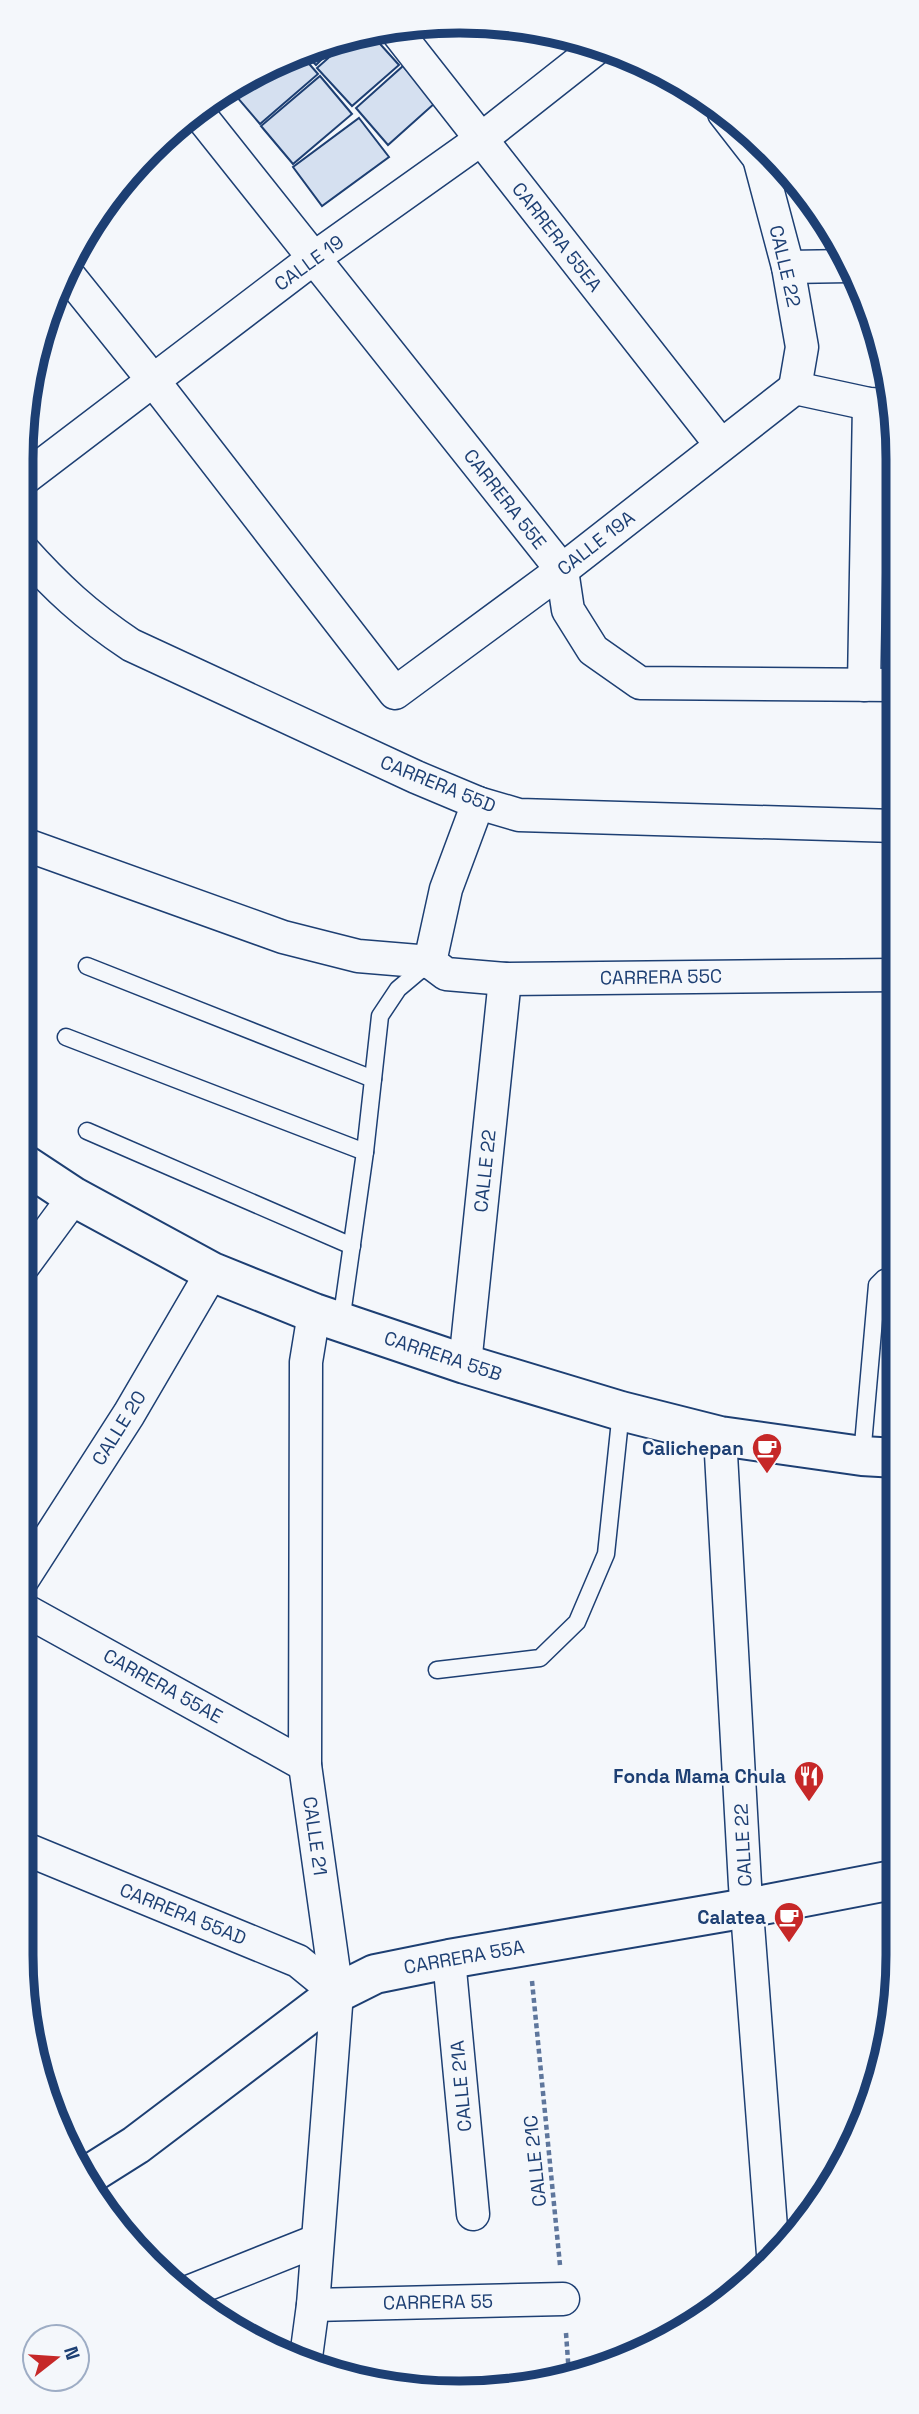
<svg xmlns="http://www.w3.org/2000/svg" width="919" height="2414" viewBox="0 0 919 2414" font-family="'Space Grotesk',sans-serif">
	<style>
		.building { fill: #d5e0f0; stroke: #1d3f73; stroke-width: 2 }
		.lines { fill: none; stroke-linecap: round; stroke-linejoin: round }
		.lane-casing { stroke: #1d3f73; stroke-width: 19 }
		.street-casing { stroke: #1d3f73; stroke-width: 35 }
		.secondary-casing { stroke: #1d3f73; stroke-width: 42 }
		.path { stroke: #5e769c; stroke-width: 4.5; stroke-dasharray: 5 3.5; stroke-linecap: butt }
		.lane { stroke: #f4f7fb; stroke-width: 16 }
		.street { stroke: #f4f7fb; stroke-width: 32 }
		.secondary { stroke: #f4f7fb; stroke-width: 38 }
		.labels { text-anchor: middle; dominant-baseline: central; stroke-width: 5; stroke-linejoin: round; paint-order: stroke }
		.street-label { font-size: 19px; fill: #1d3f73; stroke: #f4f7fb }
		.poi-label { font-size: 19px; font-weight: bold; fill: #1d3f73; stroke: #f4f7fb; text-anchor: end }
		.rim { fill: none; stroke: #1d3f73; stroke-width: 9 }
	</style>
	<rect width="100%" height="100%" fill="#f4f7fb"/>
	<g class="building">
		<path d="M 372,35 L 399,65 L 352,106 L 317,68 L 343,45 Z"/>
		<path d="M 332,49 L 316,65 L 308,57 Z"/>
		<path d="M 304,58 L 318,74 L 260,124 L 230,89 L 241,80 Z"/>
		<path d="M 403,66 L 435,103 L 388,145 L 356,108 Z"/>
		<path d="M 320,76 L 352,114 L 293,164 L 261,126 Z"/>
		<path d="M 359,118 L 389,157 L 322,206 L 293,167 Z"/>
	</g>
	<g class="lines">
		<g class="lane-casing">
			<g id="lane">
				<path d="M 87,966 L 373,1079"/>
				<path d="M 66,1037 L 365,1152"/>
				<path d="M 87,1131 L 352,1246"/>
				<path d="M 341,1322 L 365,1152 L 380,1016 L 398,989 L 430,962"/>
				<path d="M 862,1456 L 877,1285 L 884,1278 L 896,1274"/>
				<path d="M 437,1670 L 540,1658 L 577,1622 L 606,1554 L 621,1411"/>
			</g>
		</g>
		<g class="street-casing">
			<g id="street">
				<path d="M 394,28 L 721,445"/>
				<path d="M 724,113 L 759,158"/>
				<path d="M 200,115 L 562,570 L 568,610 L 593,650 L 640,683 L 895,685"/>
				<path d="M 759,144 L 759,158 L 788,267 L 802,347 L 795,388"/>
				<path d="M 788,267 L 849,266"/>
				<path d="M 70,277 L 152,379 L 395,693 L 562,570 L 795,388"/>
				<path d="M 795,388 L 869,404 L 894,405"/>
				<path d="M 21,481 L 314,258 L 480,140 L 598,47"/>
				<path d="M 21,548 C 57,588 86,615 131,645 L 416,777 L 478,803 L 519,815 L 895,826"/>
				<path d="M 864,685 L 869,404"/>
				<path d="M 478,803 L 446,889 L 430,962 L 446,974 L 505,979 L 896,975"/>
				<path d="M 21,843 L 283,937 L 358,956 L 430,962"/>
				<path d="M 21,1269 L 74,1197"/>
				<path d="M 465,1364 L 505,979"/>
				<path d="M 720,1436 L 745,1885 L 773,2254"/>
				<path d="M 21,1582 L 129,1414 L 212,1272"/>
				<path d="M 21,1608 L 305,1765"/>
				<path d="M 21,1847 L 298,1961 L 337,1993"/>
				<path d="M 449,1959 L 473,2214"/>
				<path d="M 188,2292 L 316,2241"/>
				<path d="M 313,2305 L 563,2299"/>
				<path d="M 306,2357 L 313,2305 L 337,1993 L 305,1765 L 306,1362 L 314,1313"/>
			</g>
		</g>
		<g class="secondary-casing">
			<g id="secondary">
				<path d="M 21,1162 L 74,1197 L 212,1272 L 314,1313 L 465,1364 L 621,1411 L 720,1436 L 862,1456 L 897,1458"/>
				<path d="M 90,2174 L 136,2145 L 337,1993 L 375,1974 L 449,1959 L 747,1908 L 898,1879"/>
			</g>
		</g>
		<g class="path">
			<path d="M 532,1981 L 560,2265"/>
			<path d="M 566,2333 L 569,2375"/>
		</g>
		<use href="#lane" class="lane"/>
		<use href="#street" class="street"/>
		<use href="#secondary" class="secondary"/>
	</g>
	<defs>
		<g id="cafe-pin" transform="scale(1.575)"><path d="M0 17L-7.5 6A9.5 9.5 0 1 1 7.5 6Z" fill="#c62828" stroke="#f4f7fb"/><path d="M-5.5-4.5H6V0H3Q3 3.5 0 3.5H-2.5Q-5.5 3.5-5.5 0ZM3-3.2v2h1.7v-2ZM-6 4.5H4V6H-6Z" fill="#fff"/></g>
		<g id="restaurant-pin" transform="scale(1.575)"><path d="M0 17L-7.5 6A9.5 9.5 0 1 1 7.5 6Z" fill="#c62828" stroke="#f4f7fb"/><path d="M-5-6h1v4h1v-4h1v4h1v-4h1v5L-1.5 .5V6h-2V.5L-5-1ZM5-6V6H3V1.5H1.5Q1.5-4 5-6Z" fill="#fff"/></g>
	</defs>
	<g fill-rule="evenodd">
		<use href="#cafe-pin" x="767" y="1448"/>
		<use href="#restaurant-pin" x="809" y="1776"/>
		<use href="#cafe-pin" x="789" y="1917"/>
	</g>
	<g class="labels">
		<g class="street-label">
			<text transform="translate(557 237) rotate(52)">CARRERA 55EA</text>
			<text transform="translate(309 263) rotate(-36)">CALLE 19</text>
			<text transform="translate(785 266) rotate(77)">CALLE 22</text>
			<text transform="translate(505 499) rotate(52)">CARRERA 55E</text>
			<text transform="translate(596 543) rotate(-38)">CALLE 19A</text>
			<text transform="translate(438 784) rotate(22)">CARRERA 55D</text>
			<text transform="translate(661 977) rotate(-1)">CARRERA 55C</text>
			<text transform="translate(485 1171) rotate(-84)">CALLE 22</text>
			<text transform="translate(443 1356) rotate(18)">CARRERA 55B</text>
			<text transform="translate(119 1428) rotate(-58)">CALLE 20</text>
			<text transform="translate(163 1686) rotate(29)">CARRERA 55AE</text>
			<text transform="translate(315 1836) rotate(82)">CALLE 21</text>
			<text transform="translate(743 1845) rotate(-93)">CALLE 22</text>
			<text transform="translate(183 1914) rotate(22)">CARRERA 55AD</text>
			<text transform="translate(464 1957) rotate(-10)">CARRERA 55A</text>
			<text transform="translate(461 2086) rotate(-95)">CALLE 21A</text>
			<text transform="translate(535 2161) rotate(-96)">CALLE 21C</text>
			<text transform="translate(438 2302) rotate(-1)">CARRERA 55</text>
		</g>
		<g class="poi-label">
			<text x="744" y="1448">Calichepan</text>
			<text x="786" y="1776">Fonda Mama Chula</text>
			<text x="766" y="1917">Calatea</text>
		</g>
	</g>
	<path d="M0 0H919V2414H0ZM459 33H460A426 426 0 0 1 886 459V1955A426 426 0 0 1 460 2381H459A426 426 0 0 1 33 1955V459A426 426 0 0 1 459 33Z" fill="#f4f7fb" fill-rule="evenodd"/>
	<path class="rim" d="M459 33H460A426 426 0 0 1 886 459V1955A426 426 0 0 1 460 2381H459A426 426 0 0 1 33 1955V459A426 426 0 0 1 459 33Z"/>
	<g transform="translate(56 2358) rotate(73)"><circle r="33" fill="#f4f7fb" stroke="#9eadc5" stroke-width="2"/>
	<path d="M0-5L12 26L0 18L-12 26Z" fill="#c62828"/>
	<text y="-10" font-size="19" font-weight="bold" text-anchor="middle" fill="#1d3f73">N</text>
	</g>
</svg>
